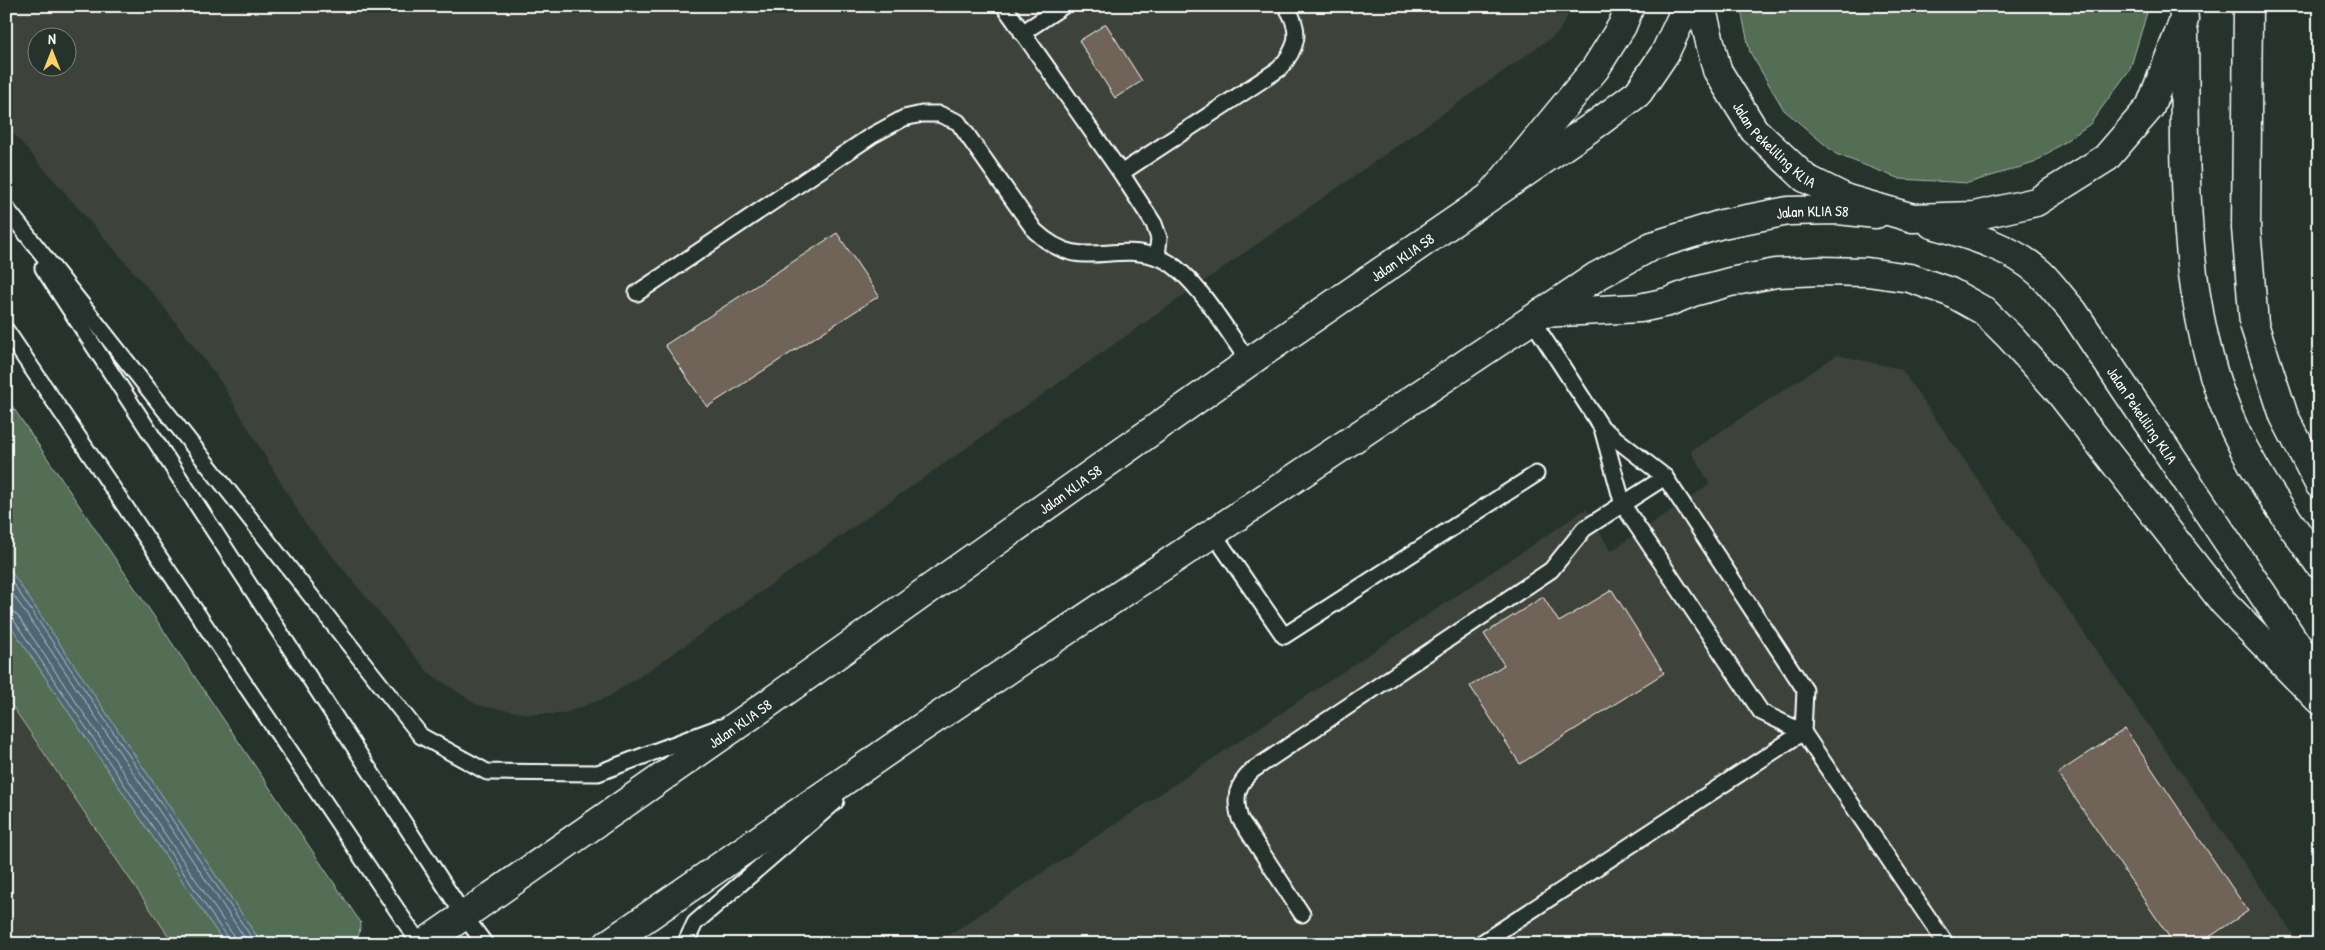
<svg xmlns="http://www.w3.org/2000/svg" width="2325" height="950" viewBox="0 0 2325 950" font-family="'Patrick Hand',sans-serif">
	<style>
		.built { fill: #3c423a; fill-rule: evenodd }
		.green { fill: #526e55; stroke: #a8b6aa }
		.water { fill: #4e6773; stroke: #95a4ab }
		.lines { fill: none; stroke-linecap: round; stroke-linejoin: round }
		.shore { stroke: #b8c2c7; stroke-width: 1 }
		.building { fill: #6f6459; stroke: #fff }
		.lane-casing { stroke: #fff; stroke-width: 19 }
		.street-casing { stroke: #fff; stroke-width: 31 }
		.secondary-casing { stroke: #fff; stroke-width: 31 }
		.lane { stroke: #26332d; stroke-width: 15 }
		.street { stroke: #26332d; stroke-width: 28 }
		.secondary { stroke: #26332d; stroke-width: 28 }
		.labels { text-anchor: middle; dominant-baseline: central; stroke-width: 5; stroke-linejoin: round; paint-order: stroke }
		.street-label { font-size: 15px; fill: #fff; stroke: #26332d }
	</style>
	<rect width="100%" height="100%" fill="#26332d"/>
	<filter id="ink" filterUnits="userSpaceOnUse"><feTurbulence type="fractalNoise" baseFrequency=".02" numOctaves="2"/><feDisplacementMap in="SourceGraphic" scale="10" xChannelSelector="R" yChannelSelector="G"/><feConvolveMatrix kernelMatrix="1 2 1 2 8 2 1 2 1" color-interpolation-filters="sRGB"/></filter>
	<g filter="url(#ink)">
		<g class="built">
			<path d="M 6,6 L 1573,6 L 1558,33 L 648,671 L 608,697 L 562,714 L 528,714 L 477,705 L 428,672 L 305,523 L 219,379 L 160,302 L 6,125 ZM 38,38 L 68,38 L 68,68 L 38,68 Z"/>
			<path d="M 1837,355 L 1901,369 L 2300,944 L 936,944 L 1586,509 L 1611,551 L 1710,484 L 1691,451 Z"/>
			<path d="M 6,397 L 361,923 L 357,944 L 6,944 Z"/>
		</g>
		<g class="green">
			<path d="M 1740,6 L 2149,6 L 2130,69 L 2090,124 L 2034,163 L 1968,183 L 1900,179 L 1836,154 L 1784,110 L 1750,52 Z"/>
			<path d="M 6,397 L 361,923 L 357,944 L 262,944 L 6,564 Z"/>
			<path d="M 6,619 L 225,944 L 174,944 L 6,697 Z"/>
		</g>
		<path class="water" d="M 6,564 L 262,944 L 225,944 L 6,619 Z"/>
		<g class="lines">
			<g class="shore">
				<path d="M 6,573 L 256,944"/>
				<path d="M 6,584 L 249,944"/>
				<path d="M 6,610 L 13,612 L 18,616 L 233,935 L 235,944"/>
				<path d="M 6,617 L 13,619 L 228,939 L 229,944"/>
			</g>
		</g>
		<g class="building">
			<path d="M 1106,24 L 1142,81 L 1115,98 L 1079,41 Z"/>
			<path d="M 837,233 L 879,296 L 707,407 L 665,345 Z"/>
			<path d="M 1612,590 L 1664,673 L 1520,764 L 1470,686 L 1504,665 L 1484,634 L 1543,597 L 1559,622 Z"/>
			<path d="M 2125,729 L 2248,911 L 2199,944 L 2174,944 L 2058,773 Z"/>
		</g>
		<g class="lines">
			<g class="lane-casing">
				<g id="lane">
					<path d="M 1004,6 L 1121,173 L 1279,69 C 1298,48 1302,31 1286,6"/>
					<path d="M 1022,33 L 1063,6"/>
					<path d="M 1121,173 L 1154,224 L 1159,238 L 1157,257"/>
					<path d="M 6,208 L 421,736 L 487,772 L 598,773 L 720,727"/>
					<path d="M 43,268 L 465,917 L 485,944"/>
					<path d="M 637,293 L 871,136 L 904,118 L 922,114 L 939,114 L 958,122 L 1035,231 C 1081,274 1109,241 1157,257 C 1192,268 1228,333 1249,362"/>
					<path d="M 1532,320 L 1602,428 L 1623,505 L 1761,712 L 1803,732 L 1946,944"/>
					<path d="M 6,330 L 420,944"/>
					<path d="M 1602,428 L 1665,477 L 1805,690 L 1803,732"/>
					<path d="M 1213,533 L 1284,636 L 1536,474"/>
					<path d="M 1302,914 L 1240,819 C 1234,798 1236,785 1253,770 L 1551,570 L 1584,529 L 1665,477"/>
					<path d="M 685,944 L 695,923 L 836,801"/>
					<path d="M 1480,944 L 1803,732"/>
				</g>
			</g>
			<g class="street-casing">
				<g id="street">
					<path id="s1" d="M 423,944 L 756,712 L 1249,362 L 1599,122 L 1638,93 L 1665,53 L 1687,6"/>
					<path id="s2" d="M 608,944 L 915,732 L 1597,276 L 1652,246 L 1722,224 L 1788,211 L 1838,210 L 1876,214"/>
				</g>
			</g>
			<g class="secondary-casing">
				<g id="secondary">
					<path id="s3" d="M 1701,6 L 1717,70 L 1754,130 L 1805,178 L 1847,199 L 1913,218 L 1974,216 L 2036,202 L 2106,158 L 2150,107 L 2184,20 L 2183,6"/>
					<path d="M 2248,6 L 2246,228 L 2254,324 L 2284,416 L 2319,484"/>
					<path d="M 2184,33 C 2186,159 2179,292 2227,412 C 2249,467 2285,516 2319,564"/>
					<path d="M 1491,195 L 1595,69 L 1622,26 L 1630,6"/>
					<path id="s4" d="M 1932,224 C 1969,235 2011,247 2040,273 C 2052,285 2062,299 2073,311 L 2319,678"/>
					<path d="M 1541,313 L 1640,308 L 1668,302 L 1693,292 L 1730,282 L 1776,273 L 1820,271 L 1867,272 L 1910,278 L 1950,292 L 1984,311 L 2010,337 L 2057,389 L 2224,603 L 2319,700"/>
				</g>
			</g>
			<use href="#lane" class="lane"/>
			<use href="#street" class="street"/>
			<use href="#secondary" class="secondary"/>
		</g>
	</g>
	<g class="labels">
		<g class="street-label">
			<text stroke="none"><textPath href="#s3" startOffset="161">Jalan Pekeliling KLIA</textPath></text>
			<text stroke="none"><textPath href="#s2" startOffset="1421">Jalan KLIA S8</textPath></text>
			<text stroke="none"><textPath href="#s1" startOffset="1196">Jalan KLIA S8</textPath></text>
			<text stroke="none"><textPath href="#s4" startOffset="295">Jalan Pekeliling KLIA</textPath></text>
			<text stroke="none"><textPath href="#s1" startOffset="791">Jalan KLIA S8</textPath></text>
			<text stroke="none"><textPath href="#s1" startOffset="386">Jalan KLIA S8</textPath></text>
		</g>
	</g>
	<rect width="2325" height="950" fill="none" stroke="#26332d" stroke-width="25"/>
	<rect x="12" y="12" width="2300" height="925" fill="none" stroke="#fff" stroke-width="2" filter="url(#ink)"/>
	<g transform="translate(52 52)"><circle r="24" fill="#26332d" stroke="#7d8581"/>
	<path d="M0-4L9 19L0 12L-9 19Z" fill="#ffd166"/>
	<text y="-8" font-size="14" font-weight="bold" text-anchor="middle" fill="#ffffff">N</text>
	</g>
</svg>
